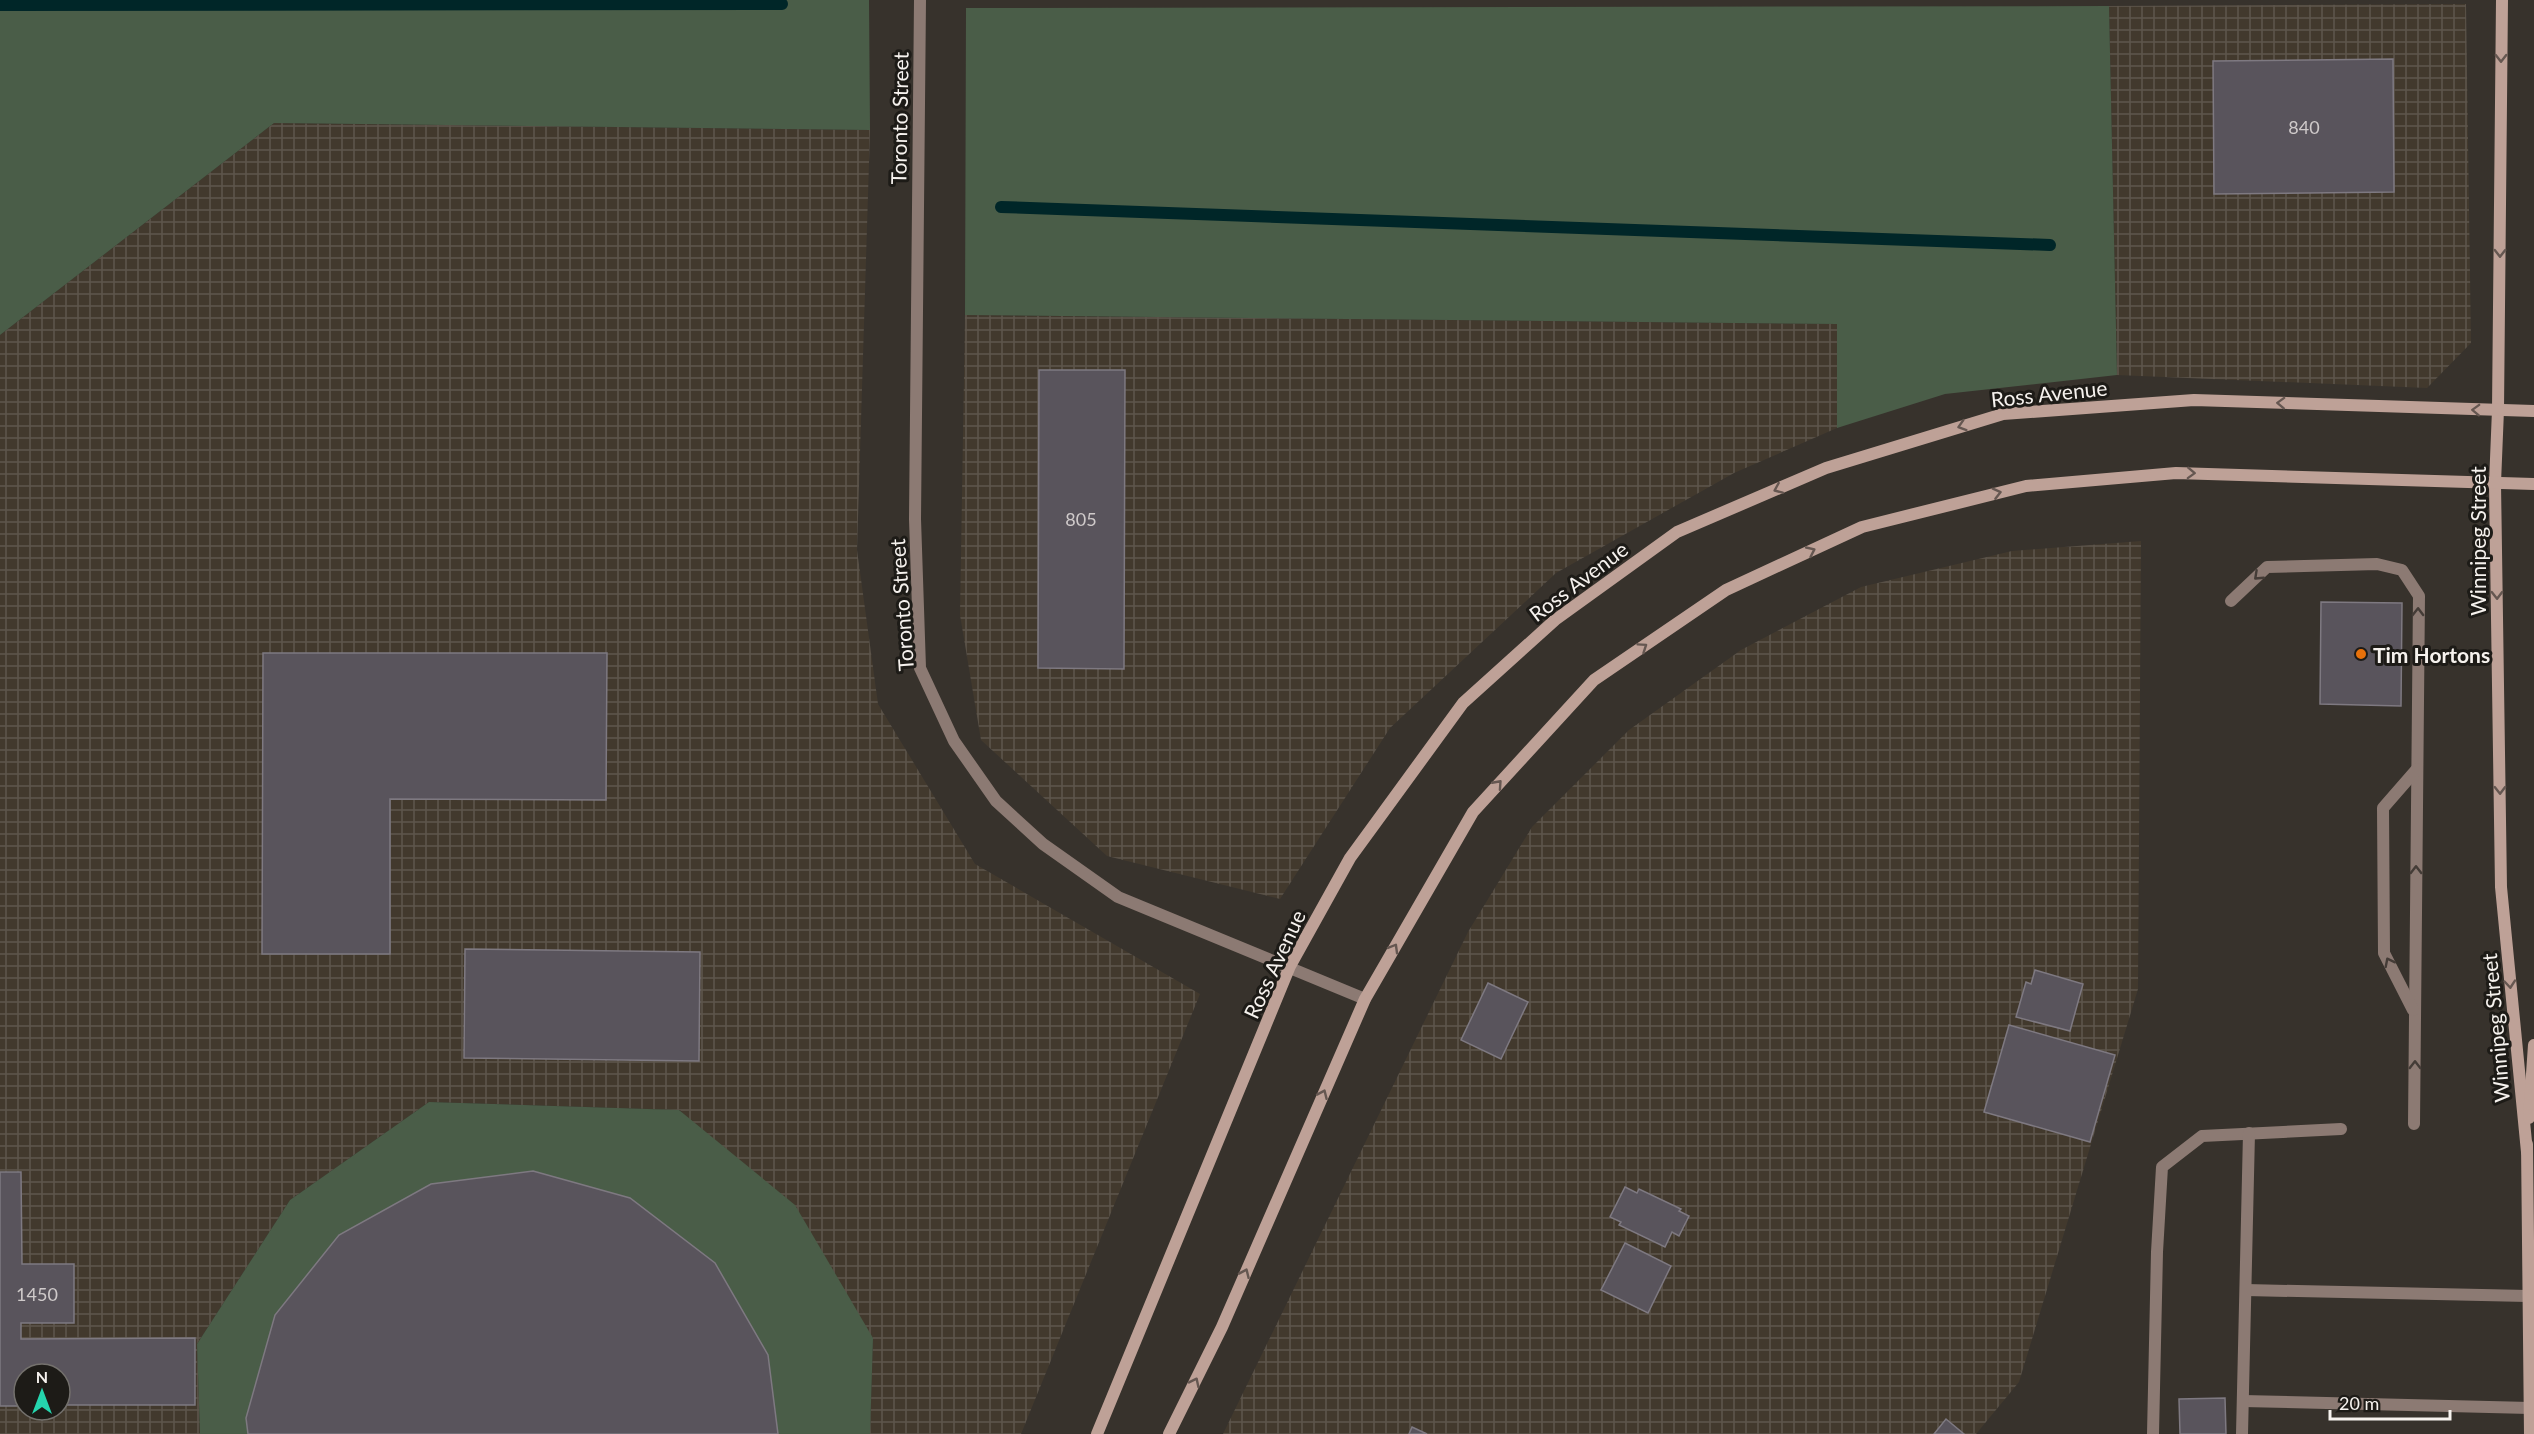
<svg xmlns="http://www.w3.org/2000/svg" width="2534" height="1434" viewBox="0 0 2534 1434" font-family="Lato,sans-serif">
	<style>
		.industrial { fill: url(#industrial-grid); fill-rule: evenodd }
		.green { fill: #4a5d48 }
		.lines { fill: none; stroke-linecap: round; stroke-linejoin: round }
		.stream { stroke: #002628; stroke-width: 12 }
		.building { fill: #59545c; stroke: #7e7981; stroke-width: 1.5 }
		.service { stroke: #8c7a73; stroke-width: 12 }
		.minor { stroke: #8c7a73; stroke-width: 12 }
		.secondary { stroke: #bea197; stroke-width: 12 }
		.oneway { stroke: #655751 }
		.oneway2 { stroke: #443c37 }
		.food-dot { fill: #e8710a; stroke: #1d1b17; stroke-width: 2 }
		.labels { text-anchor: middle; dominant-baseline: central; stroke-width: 6; stroke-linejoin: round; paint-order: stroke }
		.number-label { font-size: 18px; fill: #cfcaca }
		.street-label { font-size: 21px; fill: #f6f2ee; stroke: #1d1b17 }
		.poi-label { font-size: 21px; font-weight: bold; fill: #f6f2ee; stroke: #1d1b17; text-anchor: start }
	</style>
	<defs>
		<pattern id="industrial-grid" width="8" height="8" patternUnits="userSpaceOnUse" patternTransform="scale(1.5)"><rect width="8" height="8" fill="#42392d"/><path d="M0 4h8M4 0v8" fill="none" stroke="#5e564c"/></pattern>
	</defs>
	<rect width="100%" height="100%" fill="#37322c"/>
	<g class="industrial">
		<path d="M 2466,4 L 2471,343 L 2427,388 L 2117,375 L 2109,6 Z"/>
		<path d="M 274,123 L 870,130 L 857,550 L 878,704 L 975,864 L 1200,994 L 1021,1434 L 870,1434 L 873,1338 L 680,1110 L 429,1102 L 290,1200 L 197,1344 L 200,1434 L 0,1434 L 0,335 ZM 24,1374 L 60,1374 L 60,1410 L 24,1410 Z"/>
		<path d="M 965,315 L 1838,324 L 1837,428 L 1734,473 L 1556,573 L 1390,728 L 1280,899 L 1107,856 L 981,740 L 960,615 Z"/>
		<path d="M 2141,541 L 2138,989 L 2019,1382 L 1976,1434 L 1223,1434 L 1468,932 L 1532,827 L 1629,730 L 1741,650 L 1861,587 L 2012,551 Z"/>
	</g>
	<g class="green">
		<path d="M 0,0 L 869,0 L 870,130 L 274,123 L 0,335 Z"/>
		<path d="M 2109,6 L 2117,375 L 1945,394 L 1837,428 L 1837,324 L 965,315 L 966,8 Z"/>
		<path d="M 429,1102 L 679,1110 L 795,1205 L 873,1338 L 870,1434 L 200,1434 L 197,1344 L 290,1200 Z"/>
	</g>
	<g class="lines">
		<g class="stream">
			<path d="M 0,5 L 782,4"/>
			<path d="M 1001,207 L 2050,245"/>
		</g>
	</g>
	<g class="building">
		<path d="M 2393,59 L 2394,192 L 2214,194 L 2213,61 Z"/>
		<path d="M 1039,370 L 1125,370 L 1124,669 L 1038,668 Z"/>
		<path d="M 2321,602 L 2402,603 L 2401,706 L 2320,704 Z"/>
		<path d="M 263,653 L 607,653 L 606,800 L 390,799 L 390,954 L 262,954 Z"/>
		<path d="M 465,949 L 700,952 L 699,1061 L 464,1058 Z"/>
		<path d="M 2035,970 L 2083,984 L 2070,1031 L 2016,1017 L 2026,982 L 2031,984 Z"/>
		<path d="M 1488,983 L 1528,1002 L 1501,1059 L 1461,1040 Z"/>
		<path d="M 2009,1025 L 2115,1055 L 2090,1142 L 1984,1112 Z"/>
		<path d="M 533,1171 L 630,1198 L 715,1263 L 768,1355 L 778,1434 L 248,1434 L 246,1418 L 275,1315 L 339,1235 L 431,1184 Z"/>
		<path d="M 0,1172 L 21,1172 L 22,1264 L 74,1264 L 74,1323 L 21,1323 L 21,1339 L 195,1338 L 195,1405 L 60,1405 L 60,1374 L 24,1374 L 24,1406 L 0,1406 Z"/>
		<path d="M 1625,1187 L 1637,1193 L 1639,1189 L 1681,1209 L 1679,1211 L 1689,1216 L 1679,1236 L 1672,1232 L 1665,1247 L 1619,1225 L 1621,1222 L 1610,1217 Z"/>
		<path d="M 1625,1243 L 1671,1266 L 1648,1313 L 1601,1290 Z"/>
		<path d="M 2225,1398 L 2226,1434 L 2180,1434 L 2179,1399 Z"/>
		<path d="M 1946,1419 L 1964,1434 L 1934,1434 Z"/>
		<path d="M 1412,1427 L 1427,1434 L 1409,1434 Z"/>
	</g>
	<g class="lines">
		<g class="service">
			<path d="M 2231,601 L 2267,567 L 2377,564 L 2402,570 L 2419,596 L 2414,1124"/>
			<path d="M 2413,1010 L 2384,953 L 2383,808 L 2417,769"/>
			<path d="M 2246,1290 L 2528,1296"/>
			<path d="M 2243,1401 L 2530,1408"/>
			<path d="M 2153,1434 L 2157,1252 L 2162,1167 L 2202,1136 L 2341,1129"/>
			<path d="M 2242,1434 L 2249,1133"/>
		</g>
		<path class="minor" d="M 920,0 L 915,519 L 920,668 L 954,741 L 996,801 L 1043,844 L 1118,897 L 1365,999"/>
		<g class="secondary">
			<path d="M 2502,0 L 2498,410 L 2495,483 L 2501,887 L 2527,1152"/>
			<path d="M 2529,1118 L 2534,1045"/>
			<path d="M 2527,1144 L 2530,1434"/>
			<path d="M 1097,1434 L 1290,966 L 1350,858 L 1463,703 L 1555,620 L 1677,532 L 1826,468 L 2003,414 L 2194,400 L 2534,411"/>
			<path d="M 1169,1434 L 1222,1327 L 1365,999 L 1473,812 L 1594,680 L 1726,590 L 1862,527 L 2026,486 L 2176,473 L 2534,484"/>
		</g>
	</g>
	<defs><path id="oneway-chevron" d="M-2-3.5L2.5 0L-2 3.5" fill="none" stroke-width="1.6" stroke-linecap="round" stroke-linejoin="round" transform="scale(1.5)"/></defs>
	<g class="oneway">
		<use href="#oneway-chevron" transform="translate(2501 58) rotate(90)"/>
		<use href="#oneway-chevron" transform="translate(2500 253) rotate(90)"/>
		<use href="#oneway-chevron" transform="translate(2281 403) rotate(-178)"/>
		<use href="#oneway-chevron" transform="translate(2476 410) rotate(-178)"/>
		<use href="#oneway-chevron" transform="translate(1962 426) rotate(163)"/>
		<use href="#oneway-chevron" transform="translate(2191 473) rotate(2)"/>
		<use href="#oneway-chevron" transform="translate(1778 489) rotate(157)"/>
		<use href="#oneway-chevron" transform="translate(1997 493) rotate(-14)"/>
		<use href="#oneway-chevron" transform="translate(1811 551) rotate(-25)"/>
		<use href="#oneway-chevron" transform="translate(2497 595) rotate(89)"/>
		<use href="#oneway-chevron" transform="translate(1643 647) rotate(-34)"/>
		<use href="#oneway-chevron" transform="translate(1498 784) rotate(-48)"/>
		<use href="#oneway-chevron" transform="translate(2500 790) rotate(89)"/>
		<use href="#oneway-chevron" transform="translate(1394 948) rotate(-60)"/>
		<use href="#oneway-chevron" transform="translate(2510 984) rotate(85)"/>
		<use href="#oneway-chevron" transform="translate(1323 1094) rotate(-66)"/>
		<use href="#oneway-chevron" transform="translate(1245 1273) rotate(-66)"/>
		<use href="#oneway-chevron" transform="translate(1195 1382) rotate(-64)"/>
	</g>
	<g class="oneway2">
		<use href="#oneway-chevron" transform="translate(2258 576) rotate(137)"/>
		<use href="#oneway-chevron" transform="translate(2418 612) rotate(-89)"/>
		<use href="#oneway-chevron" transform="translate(2416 870) rotate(-90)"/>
		<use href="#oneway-chevron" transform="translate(2389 962) rotate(-117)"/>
		<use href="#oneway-chevron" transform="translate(2415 1065) rotate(-90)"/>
	</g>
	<circle class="food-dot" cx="2361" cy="654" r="6"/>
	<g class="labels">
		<g class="number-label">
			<text x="2304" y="127">840</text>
			<text x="1081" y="519">805</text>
			<text x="37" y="1294">1450</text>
		</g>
		<g class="street-label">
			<text transform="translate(899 118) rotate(-89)">Toronto Street</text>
			<text transform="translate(2049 393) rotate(-6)">Ross Avenue</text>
			<text transform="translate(2477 541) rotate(-90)">Winnipeg Street</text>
			<text transform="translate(1578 581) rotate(-37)">Ross Avenue</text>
			<text transform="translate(901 605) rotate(-94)">Toronto Street</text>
			<text transform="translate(1274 964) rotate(-65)">Ross Avenue</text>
			<text transform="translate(2495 1028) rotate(-95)">Winnipeg Street</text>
		</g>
		<g class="poi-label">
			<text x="2373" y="654">Tim Hortons</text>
		</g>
	</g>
	<g transform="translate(42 1392)"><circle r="28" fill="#1d1b17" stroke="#74716d" stroke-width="1.5"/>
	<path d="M0-4.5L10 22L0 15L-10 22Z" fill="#25d5ae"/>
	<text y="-9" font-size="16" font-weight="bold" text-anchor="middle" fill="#f6f2ee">N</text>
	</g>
	<path d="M2330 1410v9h120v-9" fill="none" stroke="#f6f2ee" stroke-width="3"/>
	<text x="2339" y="1410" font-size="18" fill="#f6f2ee" stroke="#1d1b17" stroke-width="4.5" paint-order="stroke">20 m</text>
</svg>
